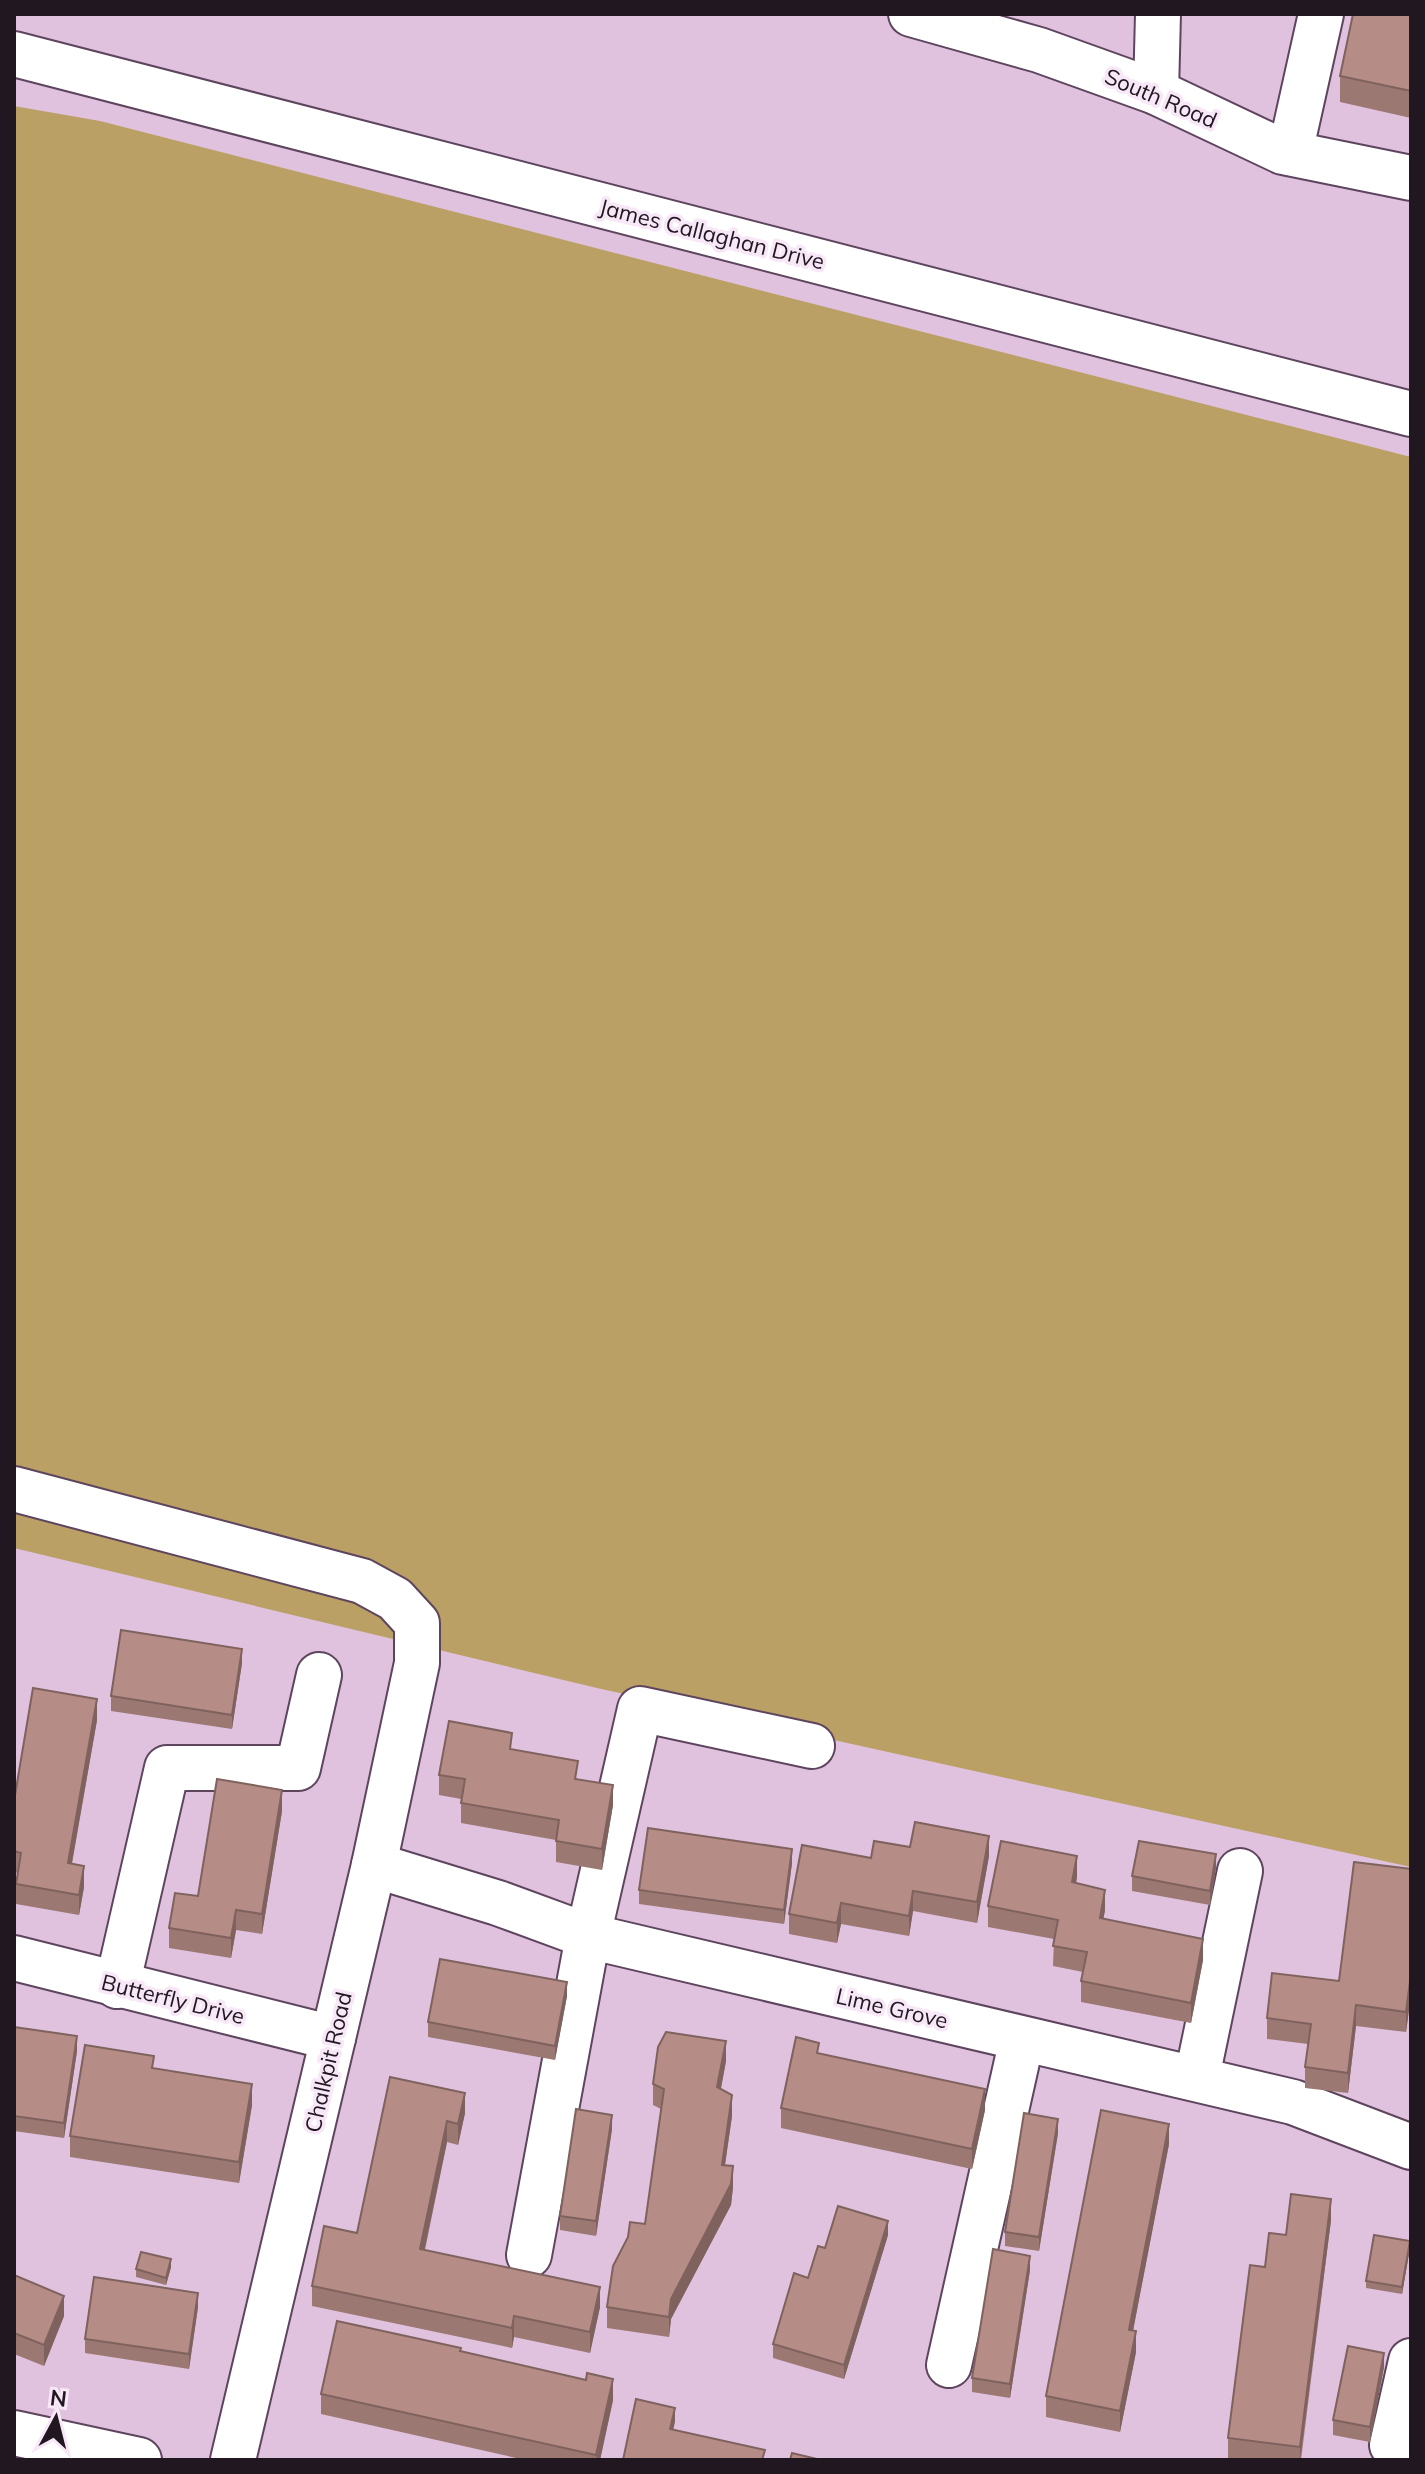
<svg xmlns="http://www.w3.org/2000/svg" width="1425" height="2474" viewBox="0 0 1425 2474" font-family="Mulish,sans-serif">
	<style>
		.green { fill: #baa064 }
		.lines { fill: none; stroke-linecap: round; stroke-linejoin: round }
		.minor-casing { stroke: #5e455e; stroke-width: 48 }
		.minor { stroke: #fff; stroke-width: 44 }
		.wall { fill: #9c7873 }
		.shaded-wall { fill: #7f625e }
		.building { fill: #b58c86; stroke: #7f625e; stroke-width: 2 }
		.labels { text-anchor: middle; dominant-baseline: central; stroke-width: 7; stroke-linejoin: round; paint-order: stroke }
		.street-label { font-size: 22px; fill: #211721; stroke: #f8e8f7 }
	</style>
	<rect width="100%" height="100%" fill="#e0c2df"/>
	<path class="green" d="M 14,106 L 100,121 L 1411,457 L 1411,1867 L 597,1688 L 14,1548 Z"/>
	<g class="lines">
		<g class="minor-casing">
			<g id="minor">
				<path d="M 911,14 L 1039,50 L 1156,92 L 1283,152 L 1411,178"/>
				<path d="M 14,54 L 1411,414"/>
				<path d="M 1156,92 L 1158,14"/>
				<path d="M 1290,153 L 1321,14"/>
				<path d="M 14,1489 L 362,1581 L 395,1599 L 417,1623 L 417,1663 L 374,1865 L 233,2460"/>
				<path d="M 374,1865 L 498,1903 L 588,1936 L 1293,2102 L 1411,2147"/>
				<path d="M 14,1958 L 333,2038"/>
				<path d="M 117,1986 L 167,1768 L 298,1768 L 319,1675"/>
				<path d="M 1197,2077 L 1240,1871"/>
				<path d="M 529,2255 L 588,1936 L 640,1709 L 812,1746"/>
				<path d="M 949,2365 L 1022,2039"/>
				<path d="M 14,2433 L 139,2460"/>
				<path d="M 1392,2445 L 1411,2361"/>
			</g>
		</g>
		<use href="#minor" class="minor"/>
	</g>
	<g class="wall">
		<path d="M 1411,14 L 1411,118 L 1340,102 L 1340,76 Z"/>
		<path d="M 242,1663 L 232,1729 L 111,1711 L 111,1696 Z"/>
		<path d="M 97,1720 L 72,1864 L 84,1887 L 79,1915 L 16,1904 L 16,1884 L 18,1873 L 14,1872 L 14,1801 Z"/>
		<path d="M 512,1750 L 578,1779 L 613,1805 L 602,1870 L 556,1862 L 556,1840 L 461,1823 L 461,1799 L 439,1795 L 439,1775 Z"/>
		<path d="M 282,1811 L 262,1934 L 236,1930 L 231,1958 L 169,1948 L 169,1928 L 198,1896 Z"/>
		<path d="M 910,1847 L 989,1856 L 977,1923 L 913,1911 L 909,1936 L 841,1924 L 837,1943 L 789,1934 L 789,1914 L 871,1858 Z"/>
		<path d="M 792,1863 L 784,1924 L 639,1904 L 639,1890 Z"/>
		<path d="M 1216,1868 L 1210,1905 L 1132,1891 L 1132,1876 Z"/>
		<path d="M 1411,1869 L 1411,1995 L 1406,2032 L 1356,2026 L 1348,2093 L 1305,2088 L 1305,2067 L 1308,2044 L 1267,2039 L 1267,2018 L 1339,1981 Z"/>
		<path d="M 1077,1877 L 1076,1883 L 1105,1910 L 1103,1919 L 1203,1960 L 1191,2023 L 1081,2002 L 1081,1981 L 1083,1972 L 1053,1966 L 1054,1939 L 988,1927 L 988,1906 Z"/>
		<path d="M 567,1996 L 555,2060 L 428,2037 L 428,2022 Z"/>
		<path d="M 14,2027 L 77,2051 L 64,2138 L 14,2131 Z"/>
		<path d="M 819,2053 L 985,2110 L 972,2169 L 781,2128 L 781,2108 Z"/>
		<path d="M 726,2061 L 721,2089 L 732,2116 L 725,2165 L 733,2187 L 731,2205 L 671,2319 L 669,2337 L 607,2328 L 607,2307 L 645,2224 L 661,2109 L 653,2105 L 653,2084 Z"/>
		<path d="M 154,2068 L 252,2105 L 239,2183 L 70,2157 L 70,2136 Z"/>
		<path d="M 390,2077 L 465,2113 L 458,2145 L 447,2142 L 425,2250 L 600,2307 L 590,2353 L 514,2337 L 512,2348 L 312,2306 L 312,2286 L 357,2233 Z"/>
		<path d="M 612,2129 L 596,2236 L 560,2230 L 560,2216 Z"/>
		<path d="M 1058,2133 L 1039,2251 L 1005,2246 L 1005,2232 Z"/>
		<path d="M 1169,2144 L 1133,2331 L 1136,2352 L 1120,2432 L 1046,2417 L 1046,2396 Z"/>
		<path d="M 1331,2220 L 1301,2460 L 1228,2459 L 1228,2438 L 1265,2267 Z"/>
		<path d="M 888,2235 L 844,2379 L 773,2358 L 773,2344 L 825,2248 Z"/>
		<path d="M 1410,2248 L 1402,2294 L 1366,2288 L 1366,2281 Z"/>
		<path d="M 171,2267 L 166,2285 L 136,2277 L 136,2269 Z"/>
		<path d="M 1030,2270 L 1010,2398 L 972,2392 L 972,2378 Z"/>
		<path d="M 14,2275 L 64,2316 L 44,2366 L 14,2354 Z"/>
		<path d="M 198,2307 L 189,2369 L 85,2353 L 85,2339 Z"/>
		<path d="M 461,2352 L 613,2400 L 600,2460 L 525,2460 L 321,2414 L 321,2394 Z"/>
		<path d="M 1384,2367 L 1370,2442 L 1333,2435 L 1333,2420 Z"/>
	</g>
	<g class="shaded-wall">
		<path d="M 242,1649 L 242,1663 L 232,1729 L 232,1715 Z"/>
		<path d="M 97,1699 L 97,1720 L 68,1884 L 68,1863 Z"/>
		<path d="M 613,1785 L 613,1805 L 602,1870 L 602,1849 Z"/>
		<path d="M 282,1790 L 282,1811 L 262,1934 L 262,1914 Z"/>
		<path d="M 989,1836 L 989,1856 L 977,1923 L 977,1902 Z"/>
		<path d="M 792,1849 L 792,1863 L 784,1924 L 784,1910 Z"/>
		<path d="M 1216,1854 L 1216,1868 L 1210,1905 L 1210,1891 Z"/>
		<path d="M 1077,1856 L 1077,1877 L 1072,1903 L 1072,1882 Z"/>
		<path d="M 84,1866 L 84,1887 L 79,1915 L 79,1895 Z"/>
		<path d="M 1105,1890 L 1105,1910 L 1100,1939 L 1100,1918 Z"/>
		<path d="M 913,1891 L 913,1911 L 909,1936 L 909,1916 Z"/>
		<path d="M 841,1903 L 841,1924 L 837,1943 L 837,1923 Z"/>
		<path d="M 236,1910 L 236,1930 L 231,1958 L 231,1938 Z"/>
		<path d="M 1203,1939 L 1203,1960 L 1191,2023 L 1191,2003 Z"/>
		<path d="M 1411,1974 L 1411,1995 L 1406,2032 L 1406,2012 Z"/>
		<path d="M 567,1982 L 567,1996 L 555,2060 L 555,2046 Z"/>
		<path d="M 1356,2005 L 1356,2026 L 1348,2093 L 1348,2073 Z"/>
		<path d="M 77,2036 L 77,2051 L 64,2138 L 64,2123 Z"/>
		<path d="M 726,2041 L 726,2061 L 717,2108 L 717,2087 Z"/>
		<path d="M 252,2084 L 252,2105 L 239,2183 L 239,2162 Z"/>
		<path d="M 985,2089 L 985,2110 L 972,2169 L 972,2149 Z"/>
		<path d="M 465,2093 L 465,2113 L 458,2145 L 458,2124 Z"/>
		<path d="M 732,2095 L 732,2116 L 722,2185 L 722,2165 Z"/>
		<path d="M 612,2115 L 612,2129 L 596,2236 L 596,2221 Z"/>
		<path d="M 1058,2119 L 1058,2133 L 1039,2251 L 1039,2237 Z"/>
		<path d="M 447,2121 L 447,2142 L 420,2270 L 420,2249 Z"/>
		<path d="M 1169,2124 L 1169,2144 L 1129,2351 L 1129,2330 Z"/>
		<path d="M 733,2166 L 733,2187 L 731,2205 L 671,2319 L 669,2337 L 669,2317 L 671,2299 Z"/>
		<path d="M 1331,2199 L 1331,2220 L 1300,2460 L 1300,2447 Z"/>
		<path d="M 888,2221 L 888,2235 L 844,2379 L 844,2365 Z"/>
		<path d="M 1410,2241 L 1410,2248 L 1402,2294 L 1402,2287 Z"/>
		<path d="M 1030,2256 L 1030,2270 L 1010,2398 L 1010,2384 Z"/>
		<path d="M 171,2259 L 171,2267 L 166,2285 L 166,2278 Z"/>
		<path d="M 600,2287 L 600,2307 L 590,2353 L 590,2332 Z"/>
		<path d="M 198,2293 L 198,2307 L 189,2369 L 189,2354 Z"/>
		<path d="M 64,2296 L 64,2316 L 44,2366 L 44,2345 Z"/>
		<path d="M 514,2316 L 514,2337 L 512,2348 L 512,2328 Z"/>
		<path d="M 1136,2331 L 1136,2352 L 1120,2432 L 1120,2411 Z"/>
		<path d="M 1384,2353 L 1384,2367 L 1370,2442 L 1370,2427 Z"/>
		<path d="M 613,2379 L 613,2400 L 600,2460 L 596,2460 Z"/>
		<path d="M 675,2408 L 675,2422 L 670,2444 L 670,2429 Z"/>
	</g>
	<g class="building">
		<path d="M 1353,14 L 1411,14 L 1411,91 L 1340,76 Z"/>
		<path d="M 121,1630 L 242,1649 L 232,1715 L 111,1696 Z"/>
		<path d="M 33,1688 L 97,1699 L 68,1863 L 84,1866 L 79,1895 L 16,1884 L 21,1853 L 14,1851 L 14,1801 Z"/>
		<path d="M 449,1721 L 512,1733 L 510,1749 L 578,1761 L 575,1779 L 613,1785 L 602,1849 L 556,1841 L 559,1820 L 461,1803 L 465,1779 L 439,1775 Z"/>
		<path d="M 217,1779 L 282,1790 L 262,1914 L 236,1910 L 231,1938 L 169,1928 L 175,1893 L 198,1896 Z"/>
		<path d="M 915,1822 L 989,1836 L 977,1902 L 913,1891 L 909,1916 L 841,1903 L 837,1923 L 789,1914 L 802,1845 L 871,1858 L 874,1841 L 910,1847 Z"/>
		<path d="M 648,1828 L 792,1849 L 784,1910 L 639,1890 Z"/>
		<path d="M 1001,1841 L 1077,1856 L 1072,1882 L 1105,1890 L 1100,1918 L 1203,1939 L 1191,2003 L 1081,1981 L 1087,1952 L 1053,1946 L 1058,1920 L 988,1906 Z"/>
		<path d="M 1139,1841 L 1216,1854 L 1210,1891 L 1132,1876 Z"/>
		<path d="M 1354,1862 L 1411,1869 L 1411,1974 L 1406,2012 L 1356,2005 L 1348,2073 L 1305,2067 L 1311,2024 L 1267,2018 L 1272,1973 L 1339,1981 Z"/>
		<path d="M 440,1959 L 567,1982 L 555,2046 L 428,2022 Z"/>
		<path d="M 14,2027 L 77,2036 L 64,2123 L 14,2116 Z"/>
		<path d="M 666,2032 L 726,2041 L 717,2087 L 732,2095 L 722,2165 L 733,2166 L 731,2184 L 671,2299 L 669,2317 L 607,2307 L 613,2266 L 628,2237 L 630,2222 L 645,2224 L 664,2089 L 653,2084 L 658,2047 Z"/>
		<path d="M 796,2037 L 819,2043 L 817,2053 L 985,2089 L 972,2149 L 781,2108 Z"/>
		<path d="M 85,2045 L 154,2056 L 152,2068 L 252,2084 L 239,2162 L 70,2136 Z"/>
		<path d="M 390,2077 L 465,2093 L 458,2124 L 447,2121 L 420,2249 L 600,2287 L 590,2332 L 514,2316 L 512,2328 L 312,2286 L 324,2226 L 357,2233 Z"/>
		<path d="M 576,2109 L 612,2115 L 596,2221 L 560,2216 Z"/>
		<path d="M 1101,2110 L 1169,2124 L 1129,2330 L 1136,2331 L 1120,2411 L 1046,2396 Z"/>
		<path d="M 1024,2113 L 1058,2119 L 1039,2237 L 1005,2232 Z"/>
		<path d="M 1291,2194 L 1331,2199 L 1300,2447 L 1228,2438 L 1250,2265 L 1265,2267 L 1269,2233 L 1286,2235 Z"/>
		<path d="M 838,2206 L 888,2221 L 844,2365 L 773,2344 L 794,2273 L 808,2278 L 818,2246 L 825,2248 Z"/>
		<path d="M 1374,2235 L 1410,2241 L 1402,2287 L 1366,2281 Z"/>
		<path d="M 993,2249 L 1030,2256 L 1010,2384 L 972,2378 Z"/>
		<path d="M 141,2252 L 171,2259 L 166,2278 L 136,2269 Z"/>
		<path d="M 14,2275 L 64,2296 L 44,2345 L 14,2333 Z"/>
		<path d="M 94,2277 L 198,2293 L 189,2354 L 85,2339 Z"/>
		<path d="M 337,2321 L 461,2348 L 460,2351 L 586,2380 L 587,2373 L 613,2379 L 596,2455 L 321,2394 Z"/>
		<path d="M 1348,2346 L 1384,2353 L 1370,2427 L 1333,2420 Z"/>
		<path d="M 636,2399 L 675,2408 L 670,2429 L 765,2450 L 762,2460 L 623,2460 Z"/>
		<path d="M 792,2453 L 821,2460 L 790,2460 Z"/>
	</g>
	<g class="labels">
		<g class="street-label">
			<text transform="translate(1161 98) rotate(23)">South Road</text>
			<text transform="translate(712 234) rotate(14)">James Callaghan Drive</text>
			<text transform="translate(173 1999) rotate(14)">Butterfly Drive</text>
			<text transform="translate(892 2008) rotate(13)">Lime Grove</text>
			<text transform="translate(328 2062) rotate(-77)">Chalkpit Road</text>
		</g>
	</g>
	<rect width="1425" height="2474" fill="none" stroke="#211721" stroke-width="32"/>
	<g transform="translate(56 2418) rotate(7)" stroke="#f8e8f7" stroke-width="6" paint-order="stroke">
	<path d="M0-6L14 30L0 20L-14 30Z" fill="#211721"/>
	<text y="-12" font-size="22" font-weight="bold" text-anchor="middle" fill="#211721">N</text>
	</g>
</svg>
